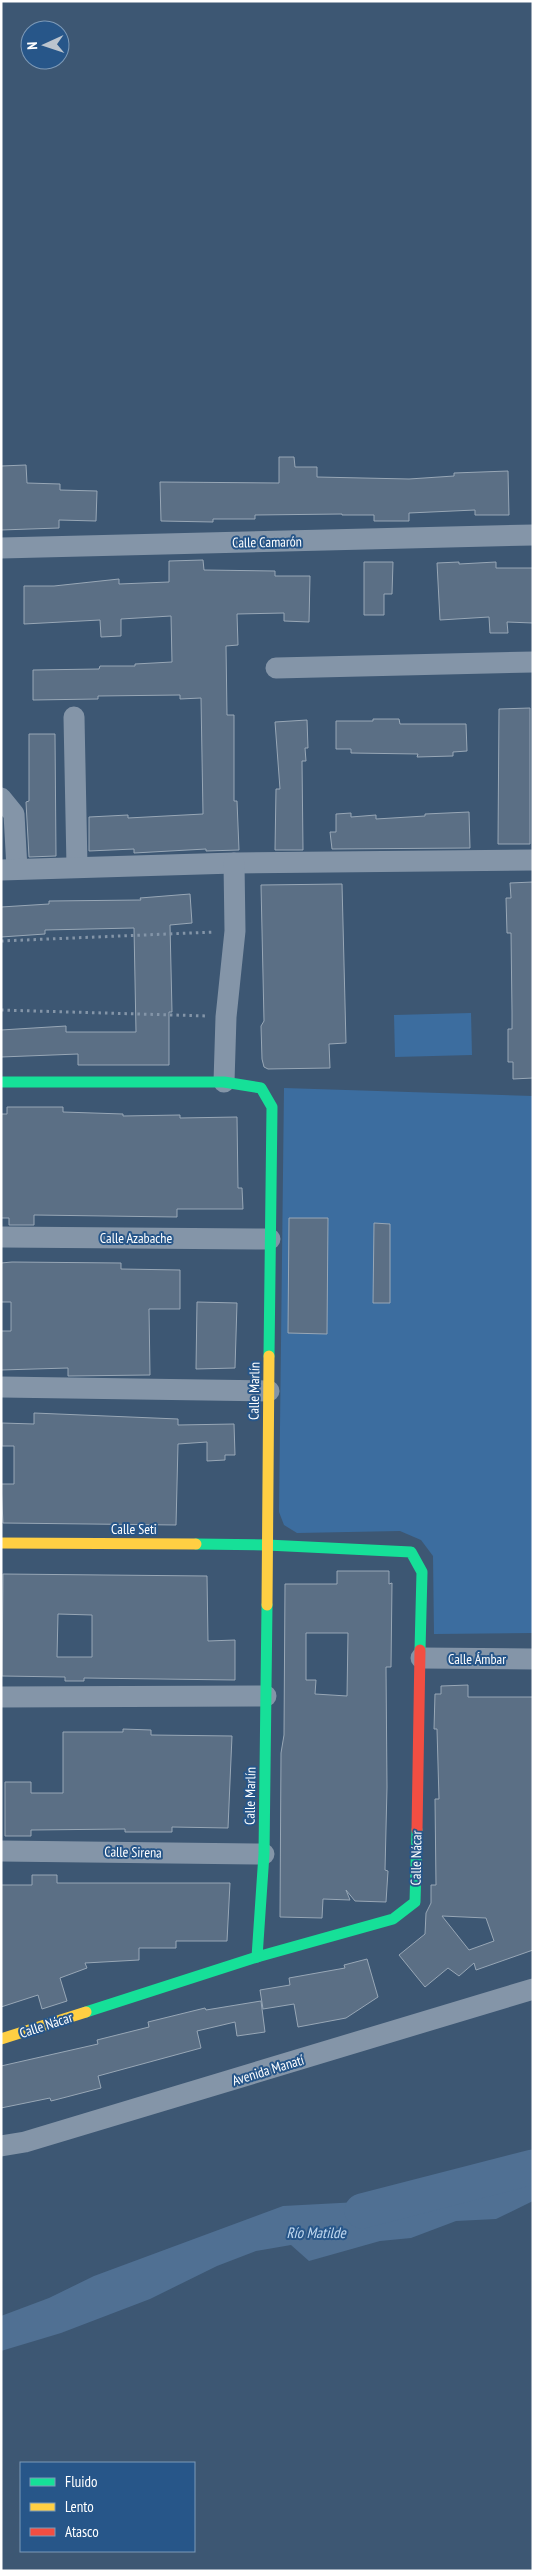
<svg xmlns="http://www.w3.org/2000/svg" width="534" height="2572" viewBox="0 0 534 2572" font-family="'PT Sans Narrow',sans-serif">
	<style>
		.green { fill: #3c6d9f }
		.water { fill: #507093 }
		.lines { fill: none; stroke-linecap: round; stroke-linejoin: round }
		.river { stroke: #507093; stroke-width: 35 }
		.building { fill: #5b6f85; stroke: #98a7b6; fill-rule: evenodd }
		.path { stroke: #8495a8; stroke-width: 3; stroke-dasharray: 2.5 4; stroke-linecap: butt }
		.street { stroke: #8495a8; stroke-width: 21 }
		.fast { stroke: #16e098; stroke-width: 11 }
		.slow { stroke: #ffcf43; stroke-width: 11 }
		.jam { stroke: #f24e42; stroke-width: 11 }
		.labels { text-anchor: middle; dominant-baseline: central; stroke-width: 4; stroke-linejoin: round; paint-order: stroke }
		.street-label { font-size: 14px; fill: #fff; stroke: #275689 }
		.water-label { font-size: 15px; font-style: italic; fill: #c0d8f0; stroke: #275689 }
	</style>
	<rect width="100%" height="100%" fill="#3d5773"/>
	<g class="green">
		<path d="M 471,1013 L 472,1055 L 395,1057 L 394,1015 Z"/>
		<path d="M 284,1088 L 533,1096 L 533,1633 L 434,1634 L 433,1556 L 421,1540 L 400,1531 L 297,1533 L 284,1525 L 279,1512 Z"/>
	</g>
	<path class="water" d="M 533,2165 L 533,2201 L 496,2219 L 456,2221 L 411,2238 L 380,2241 L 309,2261 L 291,2245 L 256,2251 L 217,2266 L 150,2299 L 61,2333 L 1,2351 L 1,2316 L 49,2298 L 94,2276 L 283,2206 L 434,2198 Z"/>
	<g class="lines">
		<path class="river" d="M 362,2211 L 533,2167"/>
	</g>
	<g class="building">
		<path d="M 279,457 L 294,457 L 295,467 L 317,467 L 317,477 L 409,479 L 454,476 L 454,473 L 508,471 L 509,515 L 475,515 L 475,510 L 409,513 L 409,521 L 374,521 L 374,515 L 342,515 L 342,514 L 255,515 L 255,519 L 213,519 L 213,522 L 161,521 L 160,482 L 279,483 Z"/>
		<path d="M 26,465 L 27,483 L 60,484 L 60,490 L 97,491 L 96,521 L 59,520 L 59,528 L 1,530 L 1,466 Z"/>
		<path d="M 203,560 L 204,570 L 275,571 L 275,576 L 310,576 L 309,622 L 284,621 L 284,613 L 237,614 L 238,645 L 226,646 L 227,715 L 234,715 L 234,801 L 237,801 L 239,850 L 206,851 L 206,849 L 134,853 L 134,849 L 89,851 L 89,817 L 128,815 L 128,818 L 203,814 L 201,698 L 180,699 L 180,695 L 98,696 L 98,699 L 33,700 L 33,670 L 99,669 L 100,666 L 135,666 L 135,664 L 172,662 L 171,616 L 121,619 L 121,636 L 101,637 L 100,620 L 24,624 L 24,586 L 54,586 L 119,579 L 119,584 L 169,582 L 169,561 Z"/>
		<path d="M 364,562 L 393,562 L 392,594 L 384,594 L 384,615 L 364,615 Z"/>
		<path d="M 459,562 L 459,564 L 496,562 L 496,568 L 533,568 L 533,623 L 507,622 L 508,633 L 490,633 L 489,617 L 440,620 L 437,563 Z"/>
		<path d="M 530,708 L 530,844 L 498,844 L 499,709 Z"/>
		<path d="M 373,719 L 399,719 L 400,724 L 466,724 L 467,751 L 453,752 L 453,756 L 417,757 L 418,754 L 351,753 L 351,749 L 336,749 L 336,721 L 373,721 Z"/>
		<path d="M 307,720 L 308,748 L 305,748 L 306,761 L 302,761 L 303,850 L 275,850 L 276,789 L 280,789 L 275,722 Z"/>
		<path d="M 29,734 L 55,734 L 56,856 L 29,857 L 26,802 L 29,801 Z"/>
		<path d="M 469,812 L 470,848 L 332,849 L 330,832 L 336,832 L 336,814 L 351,813 L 351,817 L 376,815 L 376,819 L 425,816 L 425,814 Z"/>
		<path d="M 533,882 L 533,1078 L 513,1079 L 513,1062 L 508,1062 L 508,1029 L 512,1029 L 512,1012 L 511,933 L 507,933 L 506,898 L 511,898 L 510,883 Z"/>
		<path d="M 342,884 L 346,1043 L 329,1044 L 330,1068 L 268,1069 L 264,1067 L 262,1059 L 261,1026 L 264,1021 L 261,885 Z"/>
		<path d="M 190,894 L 192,923 L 170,925 L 172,1012 L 169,1012 L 169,1065 L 78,1065 L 78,1054 L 1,1057 L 1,1030 L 66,1026 L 66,1032 L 136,1032 L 134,928 L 45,930 L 45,934 L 1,937 L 1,907 L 49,904 L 49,901 L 141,900 L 140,898 Z"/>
		<path d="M 7,1107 L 63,1107 L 63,1112 L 123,1114 L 123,1116 L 180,1115 L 180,1118 L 237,1117 L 238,1188 L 242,1188 L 243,1209 L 177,1209 L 177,1217 L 34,1215 L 34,1225 L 9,1225 L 9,1218 L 1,1218 L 1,1114 L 7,1114 Z"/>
		<path d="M 289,1218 L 328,1218 L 327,1334 L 288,1333 Z"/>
		<path d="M 374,1223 L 390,1224 L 390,1303 L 373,1303 Z"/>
		<path d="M 12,1262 L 121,1263 L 121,1269 L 180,1270 L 180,1309 L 149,1309 L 150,1375 L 68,1376 L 68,1368 L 1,1370 L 1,1331 L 11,1331 L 11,1302 L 1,1302 L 1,1263 Z"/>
		<path d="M 197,1302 L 237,1303 L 235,1368 L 196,1369 Z"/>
		<path d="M 34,1413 L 178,1419 L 178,1425 L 234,1424 L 235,1455 L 225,1455 L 225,1460 L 207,1461 L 207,1442 L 178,1444 L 176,1525 L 3,1523 L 1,1484 L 14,1484 L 14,1446 L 2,1446 L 2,1423 L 34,1424 Z"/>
		<path d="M 337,1571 L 389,1571 L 389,1584 L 392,1583 L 391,1667 L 386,1667 L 387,1787 L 385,1870 L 388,1871 L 386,1902 L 355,1901 L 346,1890 L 350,1900 L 323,1899 L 322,1918 L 280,1917 L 281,1753 L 284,1735 L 285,1584 L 337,1584 ZM 306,1633 L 348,1633 L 347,1696 L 315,1694 L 316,1680 L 306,1680 Z"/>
		<path d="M 3,1574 L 207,1576 L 208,1641 L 235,1640 L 235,1680 L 84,1678 L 84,1681 L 65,1681 L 65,1677 L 2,1676 ZM 58,1614 L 92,1615 L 92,1657 L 57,1657 Z"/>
		<path d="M 468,1685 L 468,1697 L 533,1697 L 533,1950 L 476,1970 L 474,1963 L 459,1976 L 448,1968 L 425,1987 L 399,1955 L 425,1934 L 426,1913 L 431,1903 L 431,1885 L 436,1885 L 435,1799 L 439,1799 L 437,1729 L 434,1729 L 435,1694 L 441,1694 L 441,1686 ZM 442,1916 L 486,1918 L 494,1941 L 469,1950 Z"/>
		<path d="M 123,1729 L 151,1730 L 151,1735 L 232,1736 L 228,1828 L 172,1827 L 172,1832 L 125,1832 L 125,1829 L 31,1830 L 31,1836 L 5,1836 L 5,1782 L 31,1782 L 31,1793 L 63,1793 L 63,1732 L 123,1732 Z"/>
		<path d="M 32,1875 L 57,1875 L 57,1883 L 230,1883 L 227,1941 L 176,1941 L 176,1948 L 139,1948 L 139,1960 L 85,1963 L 87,1968 L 60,1978 L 67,2001 L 42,2009 L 38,1995 L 1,2007 L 1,1885 L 32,1885 Z"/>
		<path d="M 367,1959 L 378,1997 L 346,2018 L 298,2027 L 294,2004 L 263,2009 L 260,1990 L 290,1985 L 289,1978 L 345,1968 L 344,1965 Z"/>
		<path d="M 261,2001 L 265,2032 L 237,2036 L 235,2022 L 197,2031 L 201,2048 L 98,2076 L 101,2088 L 51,2101 L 50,2098 L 1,2108 L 1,2066 L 98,2044 L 97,2040 L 149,2027 L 148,2022 L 205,2008 L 206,2010 Z"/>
	</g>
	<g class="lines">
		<g class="path">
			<path d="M 1,941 L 215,932"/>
			<path d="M 1,1010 L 208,1016"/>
		</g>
		<g class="street">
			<path d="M 1,548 L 533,535"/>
			<path d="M 276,668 L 533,662"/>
			<path d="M 74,717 L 77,866"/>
			<path d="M 1,798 L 14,814 L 17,869"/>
			<path d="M 1,870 L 234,863 L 533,860"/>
			<path d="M 224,1082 L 226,1017 L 235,931 L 234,863"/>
			<path d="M 1,1237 L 270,1239"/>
			<path d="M 1,1387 L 269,1391"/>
			<path d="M 421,1658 L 533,1659"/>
			<path d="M 1,1697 L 266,1696"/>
			<path d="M 1,1851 L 264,1854"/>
			<path d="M 1,2146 L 25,2142 L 533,1989"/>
		</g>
		<g class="fast">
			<path d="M 1,1082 L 224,1082 L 261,1088 L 272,1107 L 269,1356"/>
			<path d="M 196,1544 L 267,1545 L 411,1552 L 422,1572 L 420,1650"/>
			<path d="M 257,1957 L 264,1854 L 267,1605"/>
			<path d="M 86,2012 L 257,1957 L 393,1919 L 415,1902 L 417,1830"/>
		</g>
		<g class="slow">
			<path d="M 1,1543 L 196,1544"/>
			<path d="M 267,1605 L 269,1356"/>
			<path d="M 1,2039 L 86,2012"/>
		</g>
		<path class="jam" d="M 417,1830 L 420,1650"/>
	</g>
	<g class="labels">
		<g class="street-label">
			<text transform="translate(267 542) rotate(-1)">Calle Camarón</text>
			<text x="136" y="1238">Calle Azabache</text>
			<text transform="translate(254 1391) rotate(-89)">Calle Marlín</text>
			<text x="134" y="1529">Calle Seti</text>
			<text x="477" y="1659">Calle Ámbar</text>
			<text transform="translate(250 1796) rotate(-89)">Calle Marlín</text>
			<text transform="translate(133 1852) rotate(1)">Calle Sirena</text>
			<text transform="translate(416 1858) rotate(-89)">Calle Nácar</text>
			<text transform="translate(46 2025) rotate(-18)">Calle Nácar</text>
			<text transform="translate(268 2070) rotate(-17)">Avenida Manatí</text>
		</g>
		<g class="water-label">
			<text x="316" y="2232">Río Matilde</text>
		</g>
	</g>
	<rect width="534" height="2572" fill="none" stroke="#ffffff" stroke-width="5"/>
	<rect x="20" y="2462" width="175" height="90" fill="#275689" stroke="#7d9ab8"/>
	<rect x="30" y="2478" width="25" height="8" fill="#16e098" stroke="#7d9ab8"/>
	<text x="65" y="2487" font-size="15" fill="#ffffff">Fluido</text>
	<rect x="30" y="2503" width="25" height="8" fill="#ffcf43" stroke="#7d9ab8"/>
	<text x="65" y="2512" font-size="15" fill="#ffffff">Lento</text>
	<rect x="30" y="2528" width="25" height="8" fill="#f24e42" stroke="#7d9ab8"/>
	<text x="65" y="2537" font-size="15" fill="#ffffff">Atasco</text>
	<g transform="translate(45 45) rotate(267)"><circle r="24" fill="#275689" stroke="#7d9ab8"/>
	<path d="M0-4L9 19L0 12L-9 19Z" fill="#bbc4ce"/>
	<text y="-8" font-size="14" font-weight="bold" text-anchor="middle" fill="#ffffff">N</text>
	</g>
</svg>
